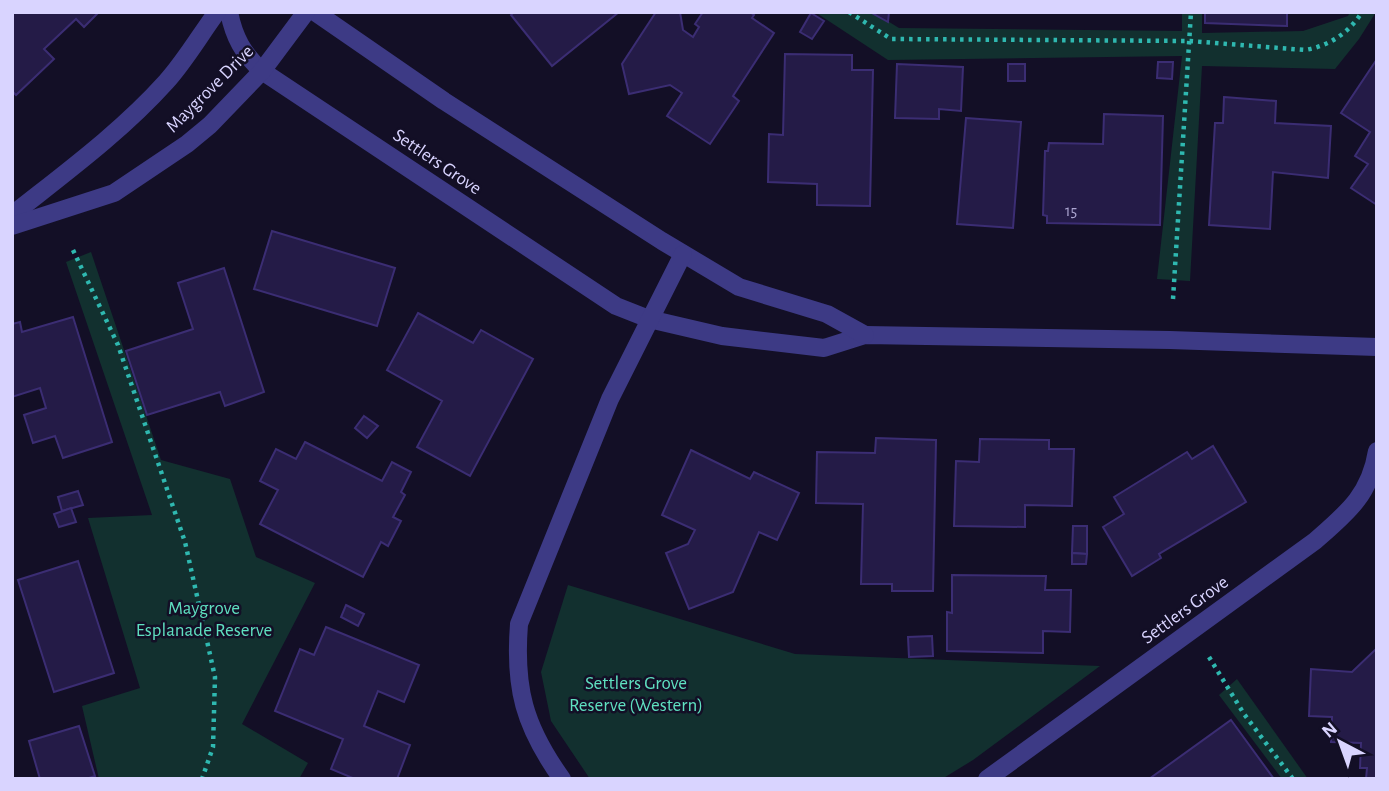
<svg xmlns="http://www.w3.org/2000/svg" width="1389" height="791" viewBox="0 0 1389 791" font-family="'Alegreya Sans',sans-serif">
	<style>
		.green { fill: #12302f }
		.building { fill: #241b47; stroke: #3b2d73; stroke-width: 2 }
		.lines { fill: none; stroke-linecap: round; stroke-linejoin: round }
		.path { stroke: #2fb8b0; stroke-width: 4.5; stroke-dasharray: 3.5 5; stroke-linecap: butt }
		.street { stroke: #3d3a85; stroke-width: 18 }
		.labels { text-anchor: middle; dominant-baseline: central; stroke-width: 5; stroke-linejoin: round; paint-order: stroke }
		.number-label { font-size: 16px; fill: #aca6d1 }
		.street-label { font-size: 19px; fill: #d9d4ff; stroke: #130f26 }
		.park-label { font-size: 19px; fill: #5fe0c0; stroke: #130f26 }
	</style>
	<rect width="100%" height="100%" fill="#130f26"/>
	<g class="green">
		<path d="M 815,12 L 873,12 L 899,28 L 1182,31 L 1182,12 L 1202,12 L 1202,33 L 1303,31 L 1348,16 L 1350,12 L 1376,12 L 1359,39 L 1335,69 L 1202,66 L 1190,281 L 1157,279 L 1182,56 L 888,60 Z"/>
		<path d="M 91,252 L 161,460 L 230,479 L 256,557 L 315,583 L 242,724 L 308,763 L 299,779 L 99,779 L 82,706 L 140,688 L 88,518 L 152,515 L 66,262 Z"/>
		<path d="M 568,585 L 795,654 L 1100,666 L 973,760 L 942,779 L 590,779 L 551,721 L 541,672 Z"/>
		<path d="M 1237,679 L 1308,779 L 1282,779 L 1219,695 Z"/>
	</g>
	<g class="building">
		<path d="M 12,12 L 99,12 L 84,27 L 76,19 L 44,49 L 54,59 L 16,95 L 12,91 Z"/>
		<path d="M 514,12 L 619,12 L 552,66 L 511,15 Z"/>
		<path d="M 656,12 L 680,12 L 683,30 L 693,37 L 699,27 L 695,24 L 703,12 L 750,12 L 754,15 L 752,18 L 774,33 L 733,96 L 739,101 L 710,144 L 667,116 L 682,93 L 670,85 L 629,94 L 622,64 Z"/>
		<path d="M 870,12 L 889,12 L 888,22 Z"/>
		<path d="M 1205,12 L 1287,12 L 1287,26 L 1205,23 Z"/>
		<path d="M 811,13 L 824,21 L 812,39 L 800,32 Z"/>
		<path d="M 785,54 L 852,55 L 852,70 L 873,70 L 870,206 L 817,205 L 817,184 L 768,182 L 769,134 L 783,135 Z"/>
		<path d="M 1377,59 L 1377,205 L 1351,188 L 1368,164 L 1355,156 L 1370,132 L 1341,113 Z"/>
		<path d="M 1158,62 L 1173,62 L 1172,79 L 1157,78 Z"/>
		<path d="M 897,64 L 963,67 L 961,111 L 939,109 L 939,119 L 895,118 Z"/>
		<rect x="1008" y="64" width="17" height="17"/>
		<path d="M 1224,97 L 1276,101 L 1275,123 L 1331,126 L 1328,178 L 1273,172 L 1270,229 L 1209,225 L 1215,123 L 1223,123 Z"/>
		<path d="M 1104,114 L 1163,116 L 1160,225 L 1047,223 L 1047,216 L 1043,215 L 1045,151 L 1048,151 L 1049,143 L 1103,144 Z"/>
		<path d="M 966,118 L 1021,122 L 1013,228 L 957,224 Z"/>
		<path d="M 272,231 L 395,268 L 377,326 L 254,289 Z"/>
		<path d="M 224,268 L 264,392 L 225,406 L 220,392 L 147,415 L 126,351 L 193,329 L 178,283 Z"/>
		<path d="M 418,313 L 473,343 L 481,330 L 533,359 L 470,476 L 417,447 L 442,401 L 387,370 Z"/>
		<path d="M 73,317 L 112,442 L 63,458 L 55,436 L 33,443 L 24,415 L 46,408 L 40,388 L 12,397 L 12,324 L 20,322 L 22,332 Z"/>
		<path d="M 364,416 L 378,426 L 367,438 L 355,428 Z"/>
		<path d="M 876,438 L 936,440 L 933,591 L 892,591 L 892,584 L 861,584 L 863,504 L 816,503 L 817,452 L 875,453 Z"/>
		<path d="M 980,439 L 1049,440 L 1049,449 L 1074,449 L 1072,506 L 1025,505 L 1025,527 L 954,526 L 956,461 L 979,462 Z"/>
		<path d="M 305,442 L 382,481 L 392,462 L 411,472 L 401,492 L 405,495 L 393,517 L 401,521 L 388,546 L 381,542 L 363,577 L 260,524 L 278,490 L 260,481 L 276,449 L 296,459 Z"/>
		<path d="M 1213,446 L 1246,502 L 1159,554 L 1161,558 L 1132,576 L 1103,527 L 1124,514 L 1114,497 L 1187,452 L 1192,459 Z"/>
		<path d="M 691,450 L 750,479 L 754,472 L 799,493 L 777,540 L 759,532 L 733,592 L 689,609 L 666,553 L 688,544 L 695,530 L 662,515 Z"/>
		<path d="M 78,491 L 83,505 L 62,511 L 58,497 Z"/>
		<path d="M 71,508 L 76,522 L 59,527 L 54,514 Z"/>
		<path d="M 1073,526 L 1087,526 L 1087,554 L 1072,553 Z"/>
		<path d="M 1072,553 L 1087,554 L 1086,564 L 1072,564 Z"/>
		<path d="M 78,561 L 114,673 L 54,692 L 18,580 Z"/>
		<path d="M 952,575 L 1046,576 L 1045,590 L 1071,590 L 1070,632 L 1043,631 L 1043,653 L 947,651 L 947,612 L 952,613 Z"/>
		<path d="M 346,605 L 364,614 L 358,626 L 341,617 Z"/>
		<path d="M 326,627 L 419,665 L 404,702 L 378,691 L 364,726 L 410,745 L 397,779 L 355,779 L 331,769 L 343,739 L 275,711 L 300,649 L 314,655 Z"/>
		<path d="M 932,636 L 933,656 L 909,657 L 908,637 Z"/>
		<path d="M 1377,648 L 1377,779 L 1366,779 L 1367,768 L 1360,768 L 1361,743 L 1331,742 L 1332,717 L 1309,716 L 1311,669 L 1352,672 Z"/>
		<path d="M 1231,720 L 1274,779 L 1149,779 Z"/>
		<path d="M 79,726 L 95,776 L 86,779 L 40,779 L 29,741 Z"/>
	</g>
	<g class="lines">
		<g class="path">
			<path d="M 849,12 L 891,39 L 1190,41 L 1305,50 C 1329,46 1349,33 1362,12"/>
			<path d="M 73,250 L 118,345 L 185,542 L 215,677 L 213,747 L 202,779"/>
			<path d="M 1173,299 L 1191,12"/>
			<path d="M 1209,657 L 1244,714 L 1293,779"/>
		</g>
		<g class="street">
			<path d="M 229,12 C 234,37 243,54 262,71 L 616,306 L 649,319 L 722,336 L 824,348 L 865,335 L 1170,340 L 1377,347"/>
			<path d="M 315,12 L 444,101 L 662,241 L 739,287 L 827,314 L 865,335"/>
			<path d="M 12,215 C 65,173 121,132 166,82 C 185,61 200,35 217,12"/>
			<path d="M 12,226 L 114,193 L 187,144 L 210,125 L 262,71 L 306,12"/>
			<path d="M 562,779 C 524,726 514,688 519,624 L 610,399 L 683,254"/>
			<path d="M 987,779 L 1315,541 C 1347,513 1370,495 1377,451"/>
		</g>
	</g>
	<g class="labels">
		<g class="number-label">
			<text x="1071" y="211">15</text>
		</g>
		<g class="street-label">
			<text transform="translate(210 89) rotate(-45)">Maygrove Drive</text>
			<text transform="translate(437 162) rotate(34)">Settlers Grove</text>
			<text transform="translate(1185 610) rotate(-36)">Settlers Grove</text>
		</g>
		<g class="park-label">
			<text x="204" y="608">Maygrove<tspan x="204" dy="22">Esplanade Reserve</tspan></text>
			<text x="636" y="683">Settlers Grove<tspan x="636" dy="22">Reserve (Western)</tspan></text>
		</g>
	</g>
	<rect width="1389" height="791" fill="none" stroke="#d9d4ff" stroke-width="28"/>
	<g transform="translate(1340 742) rotate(319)" stroke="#130f26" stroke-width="5" paint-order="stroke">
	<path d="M0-5L12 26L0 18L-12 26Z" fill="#d9d4ff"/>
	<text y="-10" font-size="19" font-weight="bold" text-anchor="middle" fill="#d9d4ff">N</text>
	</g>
</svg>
